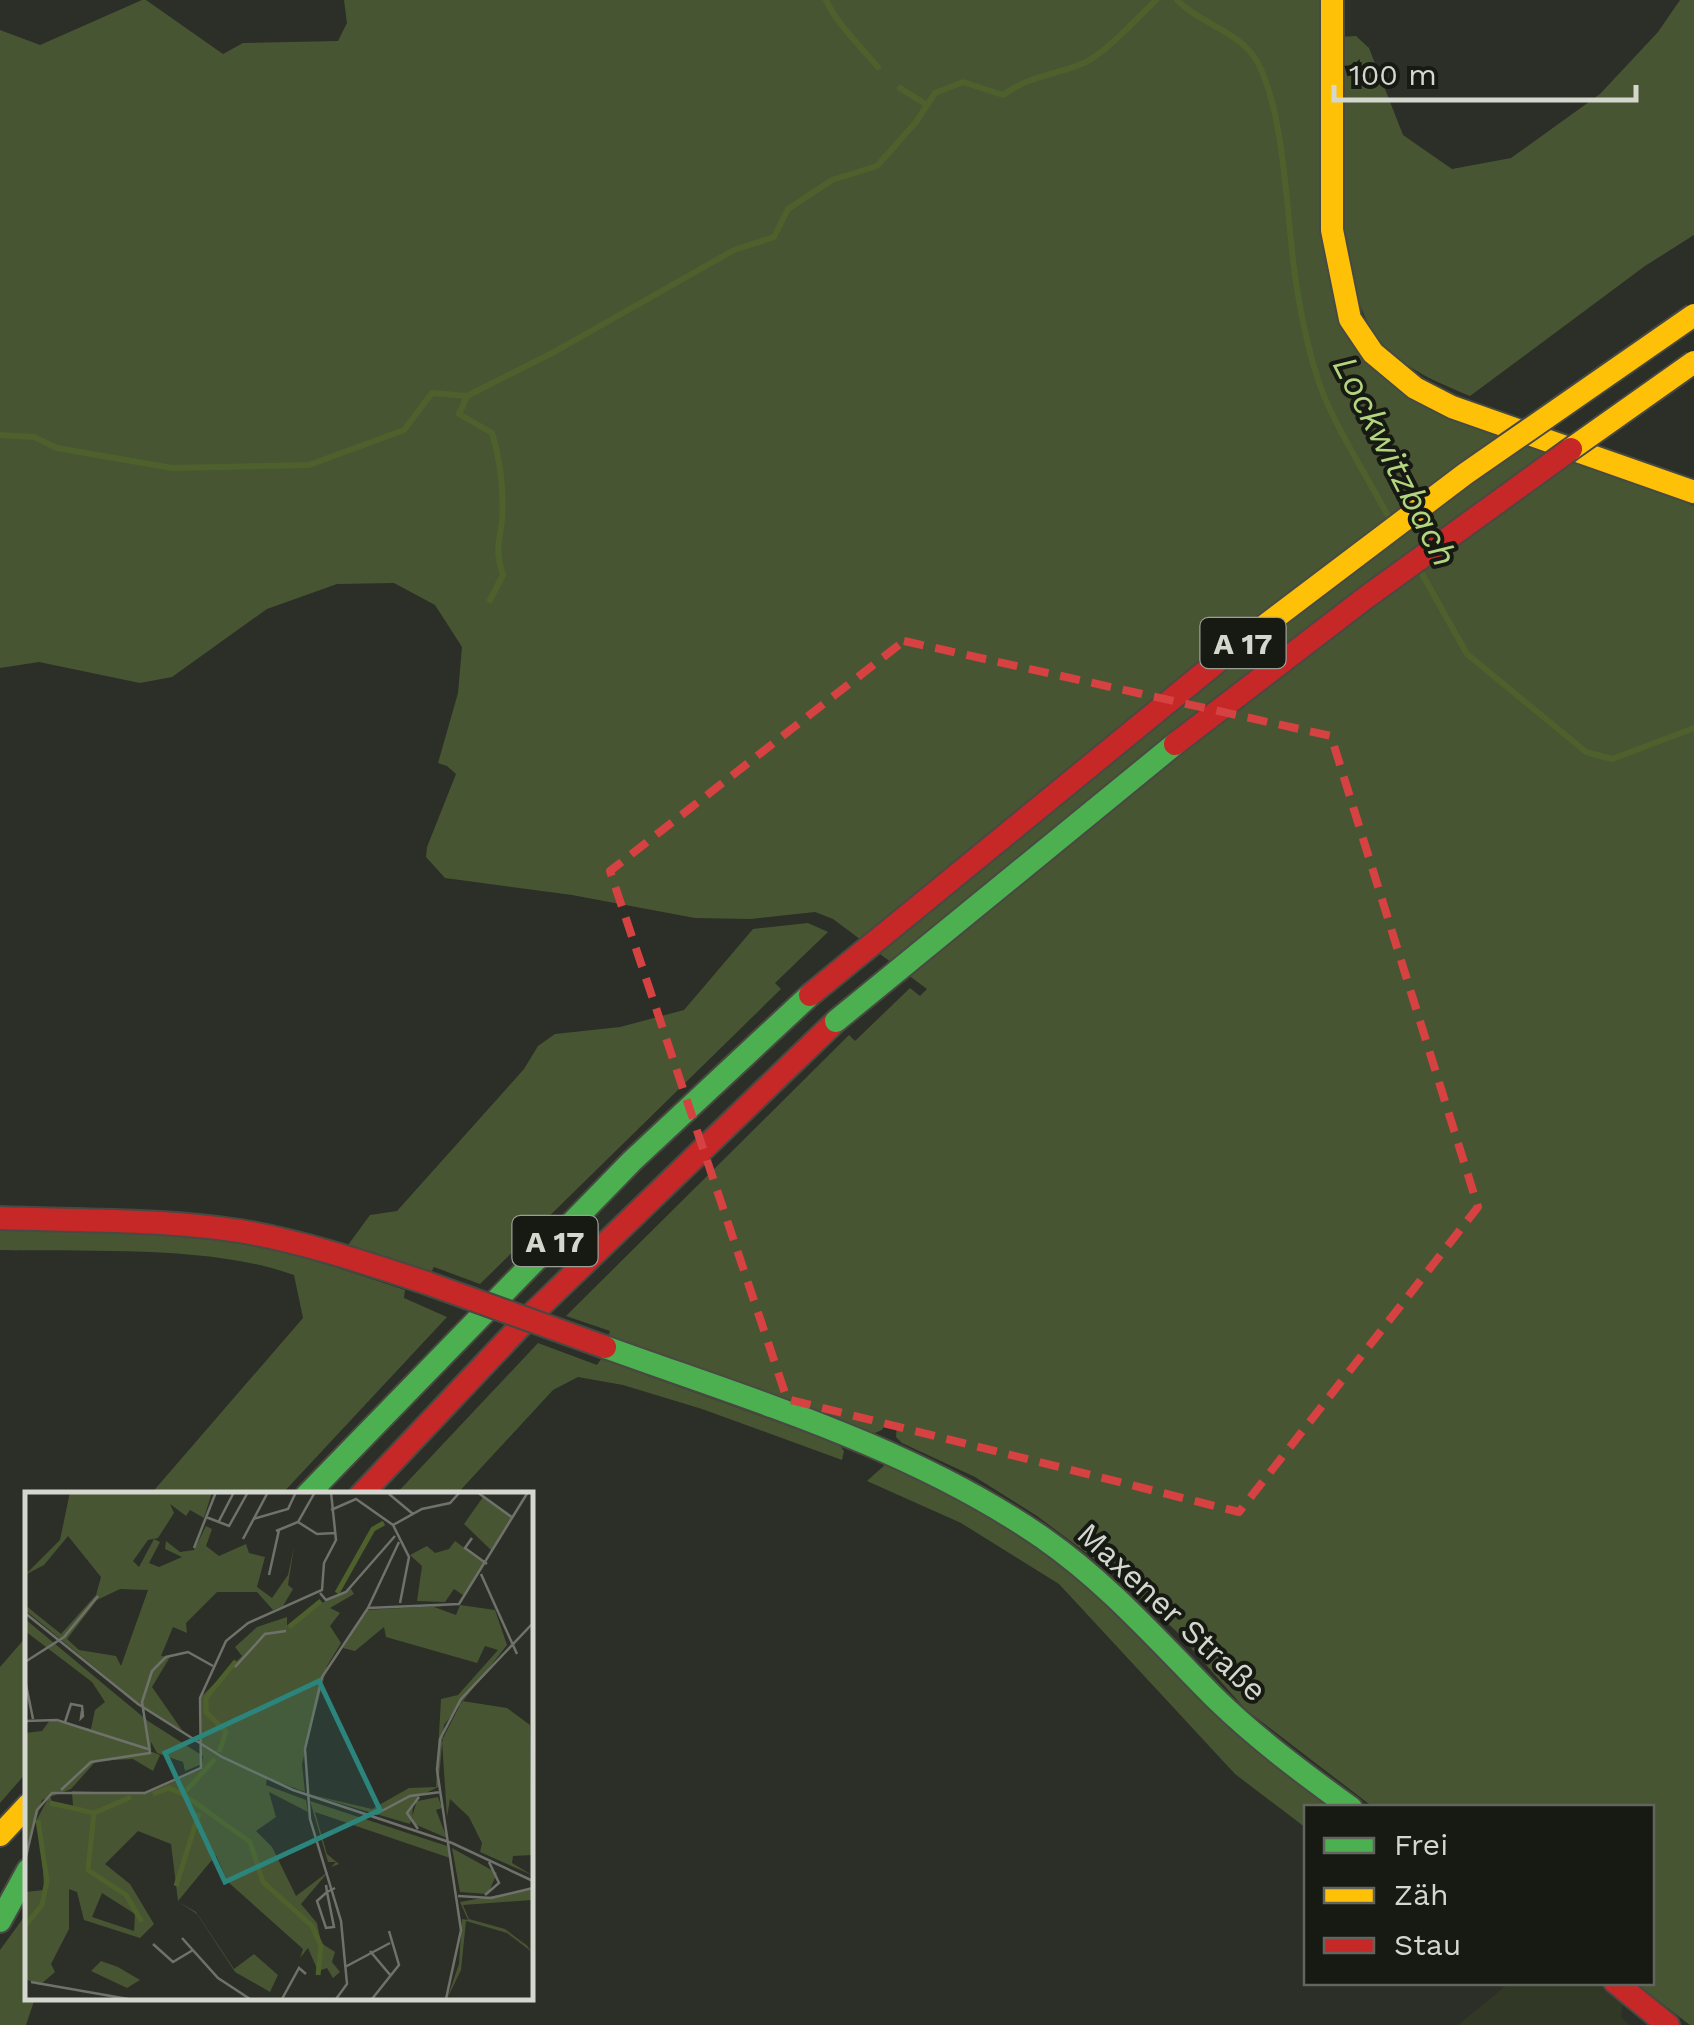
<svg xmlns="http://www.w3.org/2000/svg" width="1694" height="2025" viewBox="0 0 1694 2025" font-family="'Work Sans',sans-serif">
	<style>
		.built { fill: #313826 }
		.green { fill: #485532 }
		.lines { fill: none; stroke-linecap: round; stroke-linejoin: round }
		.stream { stroke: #4e612c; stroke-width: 6 }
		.fast-casing { stroke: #474942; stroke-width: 26 }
		.slow-casing { stroke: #474942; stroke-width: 26 }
		.jam-casing { stroke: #474942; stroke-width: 26 }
		.fast { stroke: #4caf50; stroke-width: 22 }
		.slow { stroke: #ffc107; stroke-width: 22 }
		.jam { stroke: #c62828; stroke-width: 22 }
		.fast-bridge-casing { stroke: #474942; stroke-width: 26; stroke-linecap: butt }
		.slow-bridge-casing { stroke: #474942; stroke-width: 26; stroke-linecap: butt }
		.jam-bridge-casing { stroke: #474942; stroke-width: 26; stroke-linecap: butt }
		.fast-bridge { stroke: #4caf50; stroke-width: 22 }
		.slow-bridge { stroke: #ffc107; stroke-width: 22 }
		.jam-bridge { stroke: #c62828; stroke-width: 22 }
		.marked { fill: none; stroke: #d64241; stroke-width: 8; stroke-dasharray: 20 12; stroke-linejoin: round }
		.labels { text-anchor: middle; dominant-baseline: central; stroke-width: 8; stroke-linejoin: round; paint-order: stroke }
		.shield { fill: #171913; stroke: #9b9e96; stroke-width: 2.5 }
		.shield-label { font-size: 30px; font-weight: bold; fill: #d3d7ce }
		.street-label { font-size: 32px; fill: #d3d7ce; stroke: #171913 }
		.water-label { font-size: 35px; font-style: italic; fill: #b4d57f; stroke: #171913 }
		.inset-river { fill: none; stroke: #4e612c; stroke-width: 5 }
		.inset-road { fill: none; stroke: #6f726a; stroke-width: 2.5 }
		.view { fill: #2c857c; fill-opacity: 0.15; stroke: #2c857c; stroke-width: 5 }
		.inset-edge { fill: none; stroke: #d3d7ce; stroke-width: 5 }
	</style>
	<rect width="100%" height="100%" fill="#2c2e28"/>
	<path class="built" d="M 1510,1982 L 1602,1983 L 1623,2003 L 1621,2017 L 1629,2025 L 1458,2025 Z"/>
	<g class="green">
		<path d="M 142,0 L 146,0 L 223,54 L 243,43 L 338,41 L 347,23 L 344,0 L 1320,0 L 1321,208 L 1364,357 L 1694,506 L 1694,2025 L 1690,2025 L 1635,1983 L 1652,1982 L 1652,1808 L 1373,1807 L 1246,1710 L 1176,1631 L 1109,1570 L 1037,1516 L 975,1477 L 902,1443 L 896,1437 L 897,1424 L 887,1421 L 882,1430 L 872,1434 L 608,1337 L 610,1331 L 566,1316 L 849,1035 L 855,1041 L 910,988 L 920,996 L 927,989 L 833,919 L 815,912 L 751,919 L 695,918 L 572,895 L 445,878 L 426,857 L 427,847 L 456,774 L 447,766 L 438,763 L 458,693 L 462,647 L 435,605 L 394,583 L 337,584 L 267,609 L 172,677 L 140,683 L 39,662 L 0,668 L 0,30 L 40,45 Z"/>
		<path d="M 1680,0 L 1694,0 L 1694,235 L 1645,266 L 1470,396 C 1441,384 1412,372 1389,351 C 1326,294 1340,117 1339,37 L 1356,36 L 1369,48 L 1403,135 L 1452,169 L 1511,158 L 1600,94 L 1658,32 Z"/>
		<path d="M 808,923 L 828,932 L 775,983 L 781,989 L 480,1284 L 434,1267 L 430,1274 L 348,1245 L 370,1215 L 397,1211 L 524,1069 L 538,1046 L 555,1034 L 620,1027 L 684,1010 L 753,929 Z"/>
		<path d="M 0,1229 C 80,1232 161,1231 241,1244 C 297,1253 351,1272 405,1290 L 404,1298 L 447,1317 L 281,1495 L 150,1495 L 303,1318 L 294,1275 C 210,1245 91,1252 0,1250 Z"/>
		<path d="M 538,1343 L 597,1365 L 601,1359 L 839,1444 L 844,1451 L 842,1460 L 702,1409 L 623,1385 L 578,1377 L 553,1390 L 456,1495 L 395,1495 Z"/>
		<path d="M 887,1463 L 944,1487 L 1086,1582 L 1331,1807 L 1306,1808 L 1306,1828 L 1235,1774 L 1059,1584 L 961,1523 L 867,1481 Z"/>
		<path d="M 27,1636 L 27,1772 L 0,1803 L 0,1667 Z"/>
		<path d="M 27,1913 L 28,1998 L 35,1998 L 26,2025 L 0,2025 L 0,1950 Z"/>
	</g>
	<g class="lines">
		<g class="stream">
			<path d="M 826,0 C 836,23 861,47 878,67"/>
			<path d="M 1177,0 C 1201,25 1242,31 1259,65 C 1287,123 1286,224 1297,289 C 1302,321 1310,356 1320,386 C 1335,426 1366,475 1387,514"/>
			<path d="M 900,88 L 927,105"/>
			<path d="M 467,396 L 459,414 L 492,433 C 501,462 504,489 502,520 C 499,545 495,549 503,575 L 490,600"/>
			<path d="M 0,435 L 34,437 L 57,448 L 172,468 L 309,465 L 404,430 L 432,393 L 467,396 L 554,352 L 734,250 L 774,237 L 788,209 L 832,180 L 877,166 L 916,122 L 935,93 L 963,82 L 1003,95 C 1031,75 1053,76 1084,63 C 1107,52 1137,18 1156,0"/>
			<path d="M 1421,572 L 1467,654 L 1586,752 L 1612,759 L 1694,728"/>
		</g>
		<g class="fast-casing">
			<g id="fast">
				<path d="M 605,1347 C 754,1401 911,1447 1043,1538 C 1109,1584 1159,1642 1215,1698 C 1257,1739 1304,1774 1351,1808"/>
				<path d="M 307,1495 L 632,1161 L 810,995"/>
				<path d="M 0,1921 L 28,1870"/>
			</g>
		</g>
		<g class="slow-casing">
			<g id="slow">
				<path d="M 1332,0 L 1332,230 L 1350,319 L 1373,353 L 1415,388 L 1452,407 L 1694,492"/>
				<path d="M 0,1835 L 28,1805"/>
			</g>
		</g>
		<g class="jam-casing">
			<g id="jam">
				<path d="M 0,1218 C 80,1221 161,1219 240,1231 C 304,1242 366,1263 427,1283"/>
				<path d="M 361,1495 L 530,1316 L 836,1021"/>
				<path d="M 1615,1982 L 1668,2025"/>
			</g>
		</g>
		<use href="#fast" class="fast"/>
		<use href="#slow" class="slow"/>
		<use href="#jam" class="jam"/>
		<g class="fast-bridge-casing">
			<path id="fast-bridge" d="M 836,1021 L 1175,744"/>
		</g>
		<g class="slow-bridge-casing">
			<g id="slow-bridge">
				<path d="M 1571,449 L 1694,362"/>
				<path d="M 1222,658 L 1465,474 L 1694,315"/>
			</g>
		</g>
		<g class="jam-bridge-casing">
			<g id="jam-bridge">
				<path d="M 1175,744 L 1364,599 L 1571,449"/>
				<path d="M 810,995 L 1222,658"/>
				<path d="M 427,1283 L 605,1347"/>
			</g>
		</g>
		<use href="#fast-bridge" class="fast-bridge"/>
		<use href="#slow-bridge" class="slow-bridge"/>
		<use href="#jam-bridge" class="jam-bridge"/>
	</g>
	<path class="marked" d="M 904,641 L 1331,736 L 1478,1207 L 1239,1512 L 787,1399 L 610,871 Z"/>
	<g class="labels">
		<g class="shield">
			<rect x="1200.5" y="618" width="85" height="50" rx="8"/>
			<rect x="512.5" y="1216" width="85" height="50" rx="8"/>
		</g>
		<g class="shield-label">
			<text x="1243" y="643">A 17</text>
			<text x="555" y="1241">A 17</text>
		</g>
		<g class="street-label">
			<text transform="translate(1172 1612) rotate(43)">Maxener Straße</text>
		</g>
		<g class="water-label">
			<text transform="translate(1395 461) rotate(63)">Lockwitzbach</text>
		</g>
	</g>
	<g transform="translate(25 1492)">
		<rect width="508" height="508" fill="#2c2e28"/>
		<path d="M 45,0 L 187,0 L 179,26 L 165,18 L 161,24 L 145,12 L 149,21 L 133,46 L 123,48 L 108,69 L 114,75 L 129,47 L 135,50 L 124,71 L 134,75 L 157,65 L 140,57 L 141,49 L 155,60 L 169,58 L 181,34 L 187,37 L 181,54 L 194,64 L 221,52 L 224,61 L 240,65 L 232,95 L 247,106 L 263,83 L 269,55 L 263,93 L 268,97 L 258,114 L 248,118 L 232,100 L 192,100 L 161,131 L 162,141 L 148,135 L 136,164 L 145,165 L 127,195 L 157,238 L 124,220 L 0,118 L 0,113 L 36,142 L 71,103 L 76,85 L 43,44 L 19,73 L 0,83 L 35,48 ZM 95,97 L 123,98 L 96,174 L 91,164 L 54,158 L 42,147 L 72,108 ZM 458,5 L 486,26 L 467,59 L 439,32 ZM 430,49 L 460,71 L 438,103 L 429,97 L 420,110 L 392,109 L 397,74 L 385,63 L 402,54 L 410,61 L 424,57 ZM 326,97 L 329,102 L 305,116 L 315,121 L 305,134 L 316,151 L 302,174 L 277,272 L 280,300 L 242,286 L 241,293 L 281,308 L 283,320 L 244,300 L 251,325 L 231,339 L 247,355 L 271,404 L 304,379 L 276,412 L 292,431 L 296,451 L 310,460 L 307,470 L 315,480 L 308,486 L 302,476 L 293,479 L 283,456 L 275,466 L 278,457 L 202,389 L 191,363 L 153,409 L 146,352 L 113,339 L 80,372 L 105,392 L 129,432 L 115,446 L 59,428 L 52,400 L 44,397 L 44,437 L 26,472 L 30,480 L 15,493 L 0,487 L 0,400 L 19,398 L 16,332 L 10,331 L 25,303 L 27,310 L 48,314 L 47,299 L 121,302 L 177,277 L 176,205 L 217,164 L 210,155 L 232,135 L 262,125 L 262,133 L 269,134 L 284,117 ZM 77,401 L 110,422 L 109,439 L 67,425 ZM 431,113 L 409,115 L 431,123 L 435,113 L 470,118 L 482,153 L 419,233 L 413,295 L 393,305 L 385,332 L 283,302 L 347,317 L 384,296 L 411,295 L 416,207 L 433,203 L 473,158 L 460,154 L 452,171 L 361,145 L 359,135 L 330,159 L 318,156 L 341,118 ZM 0,127 L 123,229 L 178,264 L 177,272 L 160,279 L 158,270 L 132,261 L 126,250 L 126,256 L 112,254 L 135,263 L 128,279 L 108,267 L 71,269 L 46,297 L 17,308 L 0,365 L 0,241 L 17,239 L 25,228 L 66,237 L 70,218 L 80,210 L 67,190 L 0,139 ZM 437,209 L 482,216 L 505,233 L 507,363 L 488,364 L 487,371 L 507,383 L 455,360 L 457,351 L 444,325 L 425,307 L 422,325 L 417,248 ZM 413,305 L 417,316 L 411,318 L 422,346 L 387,331 L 388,310 ZM 285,309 L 422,354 L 425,366 L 290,320 L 302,362 L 314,372 L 306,375 L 311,370 L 303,370 ZM 427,356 L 472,381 L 463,402 L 435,400 ZM 507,397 L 507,408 L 438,413 L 444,427 L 480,437 L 501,453 L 495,445 L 507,460 L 482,441 L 441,429 L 436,478 L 422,507 L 434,472 L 437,427 L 443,428 L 435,410 ZM 154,410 L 171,420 L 209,477 L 229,462 L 253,483 L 245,500 L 210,480 L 172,422 ZM 76,469 L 93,475 L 115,488 L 102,496 L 66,479 Z" fill="#485532" fill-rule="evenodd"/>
		<path class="inset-river" d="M 312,101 L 348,37 L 359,31M 264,135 L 296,109M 194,260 L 201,240 L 181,220 L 181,206 L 211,169M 128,302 L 144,296 L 158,302 L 190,267M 158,302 L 225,350 L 238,390 L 287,434 L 296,454 L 293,483M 25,311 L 69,321 L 106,305M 69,321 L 63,378 L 101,403 L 117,430M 151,394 L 174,321M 0,434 L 17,413 L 22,389 L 13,328"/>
		<path class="inset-road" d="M 452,0 L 488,26M 364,2 L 388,22M 306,18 L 331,7 L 368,33M 181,25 L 204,34 L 223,0M 228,27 L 263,17 L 271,0M 194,29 L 209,0M 273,30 L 292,42 L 310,41M 368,33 L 384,65 L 375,111M 368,33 L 397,17 L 425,11 L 435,0M 251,39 L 273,30 L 290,0M 447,46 L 440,56 L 462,72M 218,47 L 243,0M 169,56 L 191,0M 456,82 L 492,162M 244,83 L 254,38M 295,101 L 301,108 L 321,100 L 370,44M 343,116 L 434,112 L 503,0M 0,121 L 113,212 L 197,265 L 268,298 L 427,351 L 508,389M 0,170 L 39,145 L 73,104M 210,175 L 240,142 L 261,139M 0,188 L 8,227M 0,229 L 32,228 L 126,258M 40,230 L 46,212 L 57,214 L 58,224 L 56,226 L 57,219M 36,298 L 66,270 L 125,261 L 117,210 L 127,179 L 141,165 L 163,160 L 188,174M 351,322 L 385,304 L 416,300M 393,337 L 382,321 L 394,305M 0,369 L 12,318 L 27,301 L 120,301 L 176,276 L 175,206 L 201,149 L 223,131 L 297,98 L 299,71 L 311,48 L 306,0M 301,393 L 302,400 L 309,435 L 301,436 L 292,409 L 302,400 L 310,396M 460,403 L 474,391 L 464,370M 433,404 L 466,406 L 508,396M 157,446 L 193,486 L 225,507M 128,452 L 148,470 L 168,458M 345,459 L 366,484M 320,475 L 365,451M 6,490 L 103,507M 257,507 L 274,476 L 281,482M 311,507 L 322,492 L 316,429 L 285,327 L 280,257 L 297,185 L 343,116 L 374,50M 347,507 L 374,473 L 364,439M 421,507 L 436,438 L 412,278 L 415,247 L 436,207 L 508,131"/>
		<path class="view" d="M 294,189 L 355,318 L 200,390 L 140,261 Z"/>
		<rect width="508" height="508" class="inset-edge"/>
	</g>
	<rect x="1304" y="1805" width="350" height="180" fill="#171913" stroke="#62655e" stroke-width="2.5"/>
	<rect x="1324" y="1838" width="50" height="15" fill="#4caf50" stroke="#62655e" stroke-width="2.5"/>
	<text x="1394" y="1855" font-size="30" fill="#d3d7ce">Frei</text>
	<rect x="1324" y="1888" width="50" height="15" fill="#ffc107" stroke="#62655e" stroke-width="2.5"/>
	<text x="1394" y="1905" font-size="30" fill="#d3d7ce">Zäh</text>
	<rect x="1324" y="1938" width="50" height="15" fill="#c62828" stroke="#62655e" stroke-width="2.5"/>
	<text x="1394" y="1955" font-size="30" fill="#d3d7ce">Stau</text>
	<path d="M1334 85v15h302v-15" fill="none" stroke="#d3d7ce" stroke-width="5"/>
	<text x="1349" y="85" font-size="30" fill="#d3d7ce" stroke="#171913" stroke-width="8" paint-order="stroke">100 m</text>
</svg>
